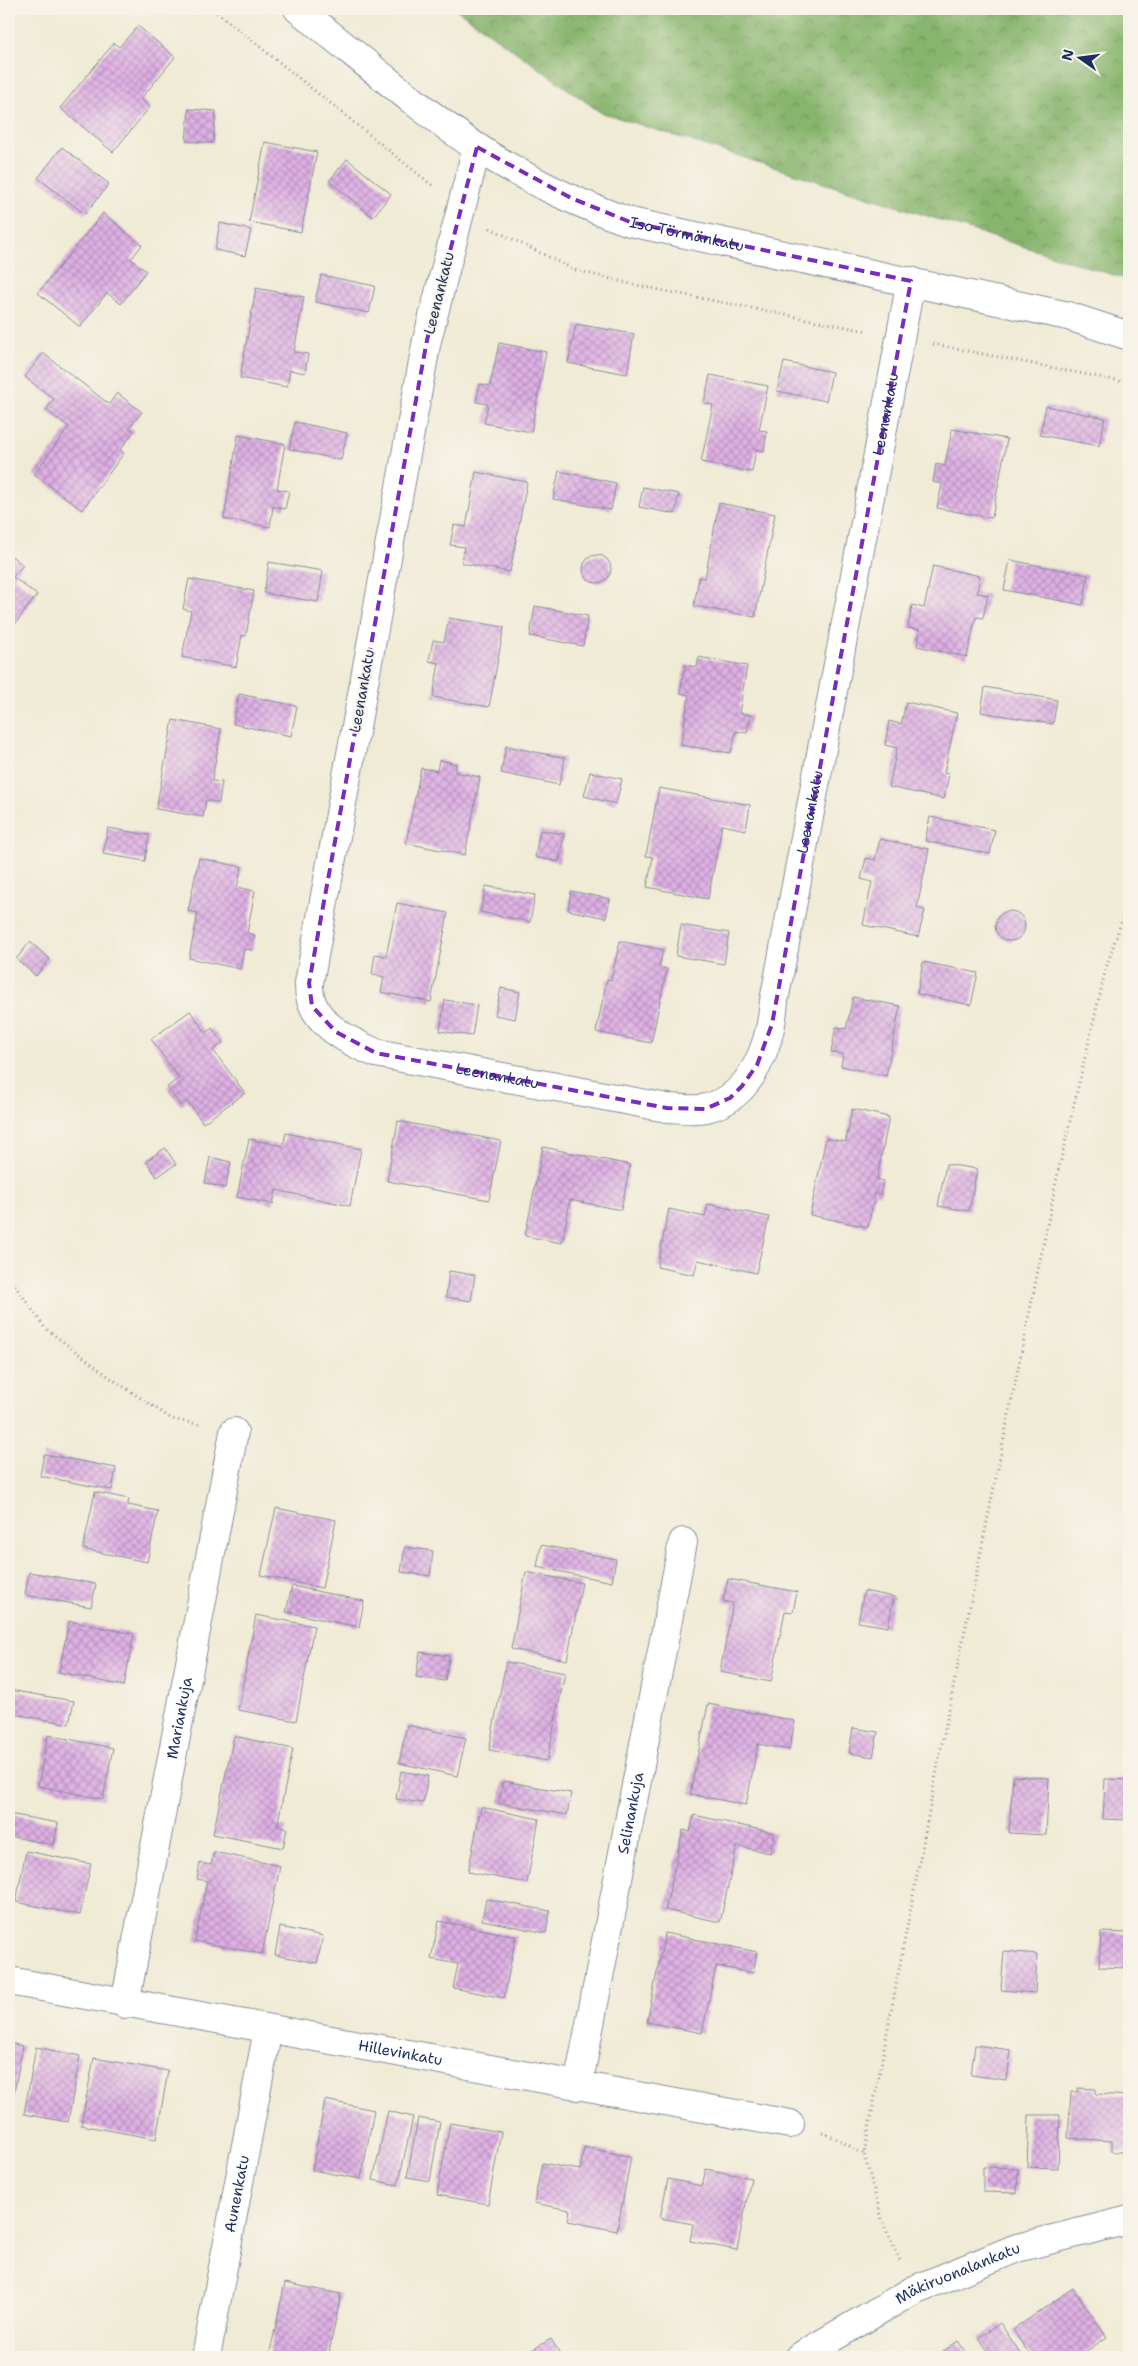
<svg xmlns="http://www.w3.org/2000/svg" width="1138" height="2366" viewBox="0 0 1138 2366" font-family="'Shantell Sans',sans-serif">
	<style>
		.forest { fill: url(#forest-crowns); stroke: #527266 }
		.building { fill: url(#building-cross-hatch) }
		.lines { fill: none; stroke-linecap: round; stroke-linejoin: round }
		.minor-casing { stroke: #868d9a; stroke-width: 30 }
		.path { stroke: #868d9a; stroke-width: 3; stroke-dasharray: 1 4; stroke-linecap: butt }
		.minor { stroke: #fff; stroke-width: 28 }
		.marked { fill: none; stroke: #7b2cbf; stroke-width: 4; stroke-dasharray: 10 6; stroke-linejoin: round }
		.labels { text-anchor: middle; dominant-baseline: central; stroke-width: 4; stroke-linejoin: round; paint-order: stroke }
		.street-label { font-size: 15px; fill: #1b2f5e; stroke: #f7f3e8 }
	</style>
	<defs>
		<pattern id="forest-crowns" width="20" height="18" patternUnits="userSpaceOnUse" patternTransform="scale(1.25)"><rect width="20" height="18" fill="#88b56d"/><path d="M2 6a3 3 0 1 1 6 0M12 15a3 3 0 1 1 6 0" fill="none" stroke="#6e945d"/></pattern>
		<pattern id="building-cross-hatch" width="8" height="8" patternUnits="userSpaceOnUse" patternTransform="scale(1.25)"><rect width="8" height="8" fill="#dfb0e4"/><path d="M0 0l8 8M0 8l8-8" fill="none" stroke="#b490bc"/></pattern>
	</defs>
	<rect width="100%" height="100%" fill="#f7f3e8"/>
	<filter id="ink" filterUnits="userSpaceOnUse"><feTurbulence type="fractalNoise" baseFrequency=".02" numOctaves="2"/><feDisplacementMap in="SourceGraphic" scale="10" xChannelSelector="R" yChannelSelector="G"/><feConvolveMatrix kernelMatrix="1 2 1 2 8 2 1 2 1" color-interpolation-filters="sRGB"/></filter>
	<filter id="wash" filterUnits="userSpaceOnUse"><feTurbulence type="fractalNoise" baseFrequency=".0096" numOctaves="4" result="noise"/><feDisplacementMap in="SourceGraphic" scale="20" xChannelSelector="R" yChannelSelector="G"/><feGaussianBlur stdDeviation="1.12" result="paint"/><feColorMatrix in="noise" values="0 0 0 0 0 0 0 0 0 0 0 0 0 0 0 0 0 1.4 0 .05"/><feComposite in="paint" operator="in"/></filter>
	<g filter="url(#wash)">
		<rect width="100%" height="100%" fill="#f0ebd5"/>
		<path class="forest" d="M 456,9 L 1129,9 L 1129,280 L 600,112 Z"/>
		<g id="blocks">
			<g class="building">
				<path d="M 138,26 L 175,57 L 141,99 L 150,107 L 113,152 L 60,108 L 114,43 L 119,47 Z"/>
				<path d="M 189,109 L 216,111 L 213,143 L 186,141 Z"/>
				<path d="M 265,142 L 317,152 L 301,232 L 249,222 Z"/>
				<path d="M 62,147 L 109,184 L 85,214 L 38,178 Z"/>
				<path d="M 347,159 L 391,194 L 373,217 L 329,181 Z"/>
				<path d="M 103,213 L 142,245 L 131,259 L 146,271 L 121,304 L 107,293 L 80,327 L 38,293 Z"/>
				<path d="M 220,223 L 251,230 L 245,256 L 215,250 Z"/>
				<path d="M 321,275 L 375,286 L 369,313 L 315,302 Z"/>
				<path d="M 256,288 L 304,297 L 294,352 L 308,354 L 305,373 L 290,370 L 287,387 L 240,378 Z"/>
				<path d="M 576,324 L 634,334 L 627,374 L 568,363 Z"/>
				<path d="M 499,343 L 546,352 L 531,432 L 484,423 L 488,404 L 476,402 L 480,384 L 490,386 Z"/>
				<path d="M 43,353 L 109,404 L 117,393 L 142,412 L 129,428 L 134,431 L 120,450 L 124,453 L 82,510 L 34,474 L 69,427 L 46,410 L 54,399 L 25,377 Z"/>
				<path d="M 784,362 L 832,372 L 826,401 L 777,391 Z"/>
				<path d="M 710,375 L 768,386 L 759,430 L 767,431 L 764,451 L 756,449 L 752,472 L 701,462 L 713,405 L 704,403 Z"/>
				<path d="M 1046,406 L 1105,418 L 1099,446 L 1040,435 Z"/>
				<path d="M 295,422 L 347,433 L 341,460 L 289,449 Z"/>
				<path d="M 952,429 L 1007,439 L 992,518 L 937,508 L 942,484 L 933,482 L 936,464 L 945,466 Z"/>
				<path d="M 238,435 L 285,444 L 277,489 L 289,491 L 285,509 L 273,506 L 270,527 L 224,519 Z"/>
				<path d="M 559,471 L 616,483 L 611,510 L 553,499 Z"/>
				<path d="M 476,472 L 527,482 L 510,572 L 462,563 L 464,547 L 450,545 L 454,525 L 466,527 Z"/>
				<path d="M 643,487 L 679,494 L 675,514 L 639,507 Z"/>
				<path d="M 719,503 L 775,514 L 755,617 L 694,606 L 699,577 L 705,578 Z"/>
				<path d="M 9,554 L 23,565 L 13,577 L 37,595 L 9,632 Z"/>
				<circle cx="597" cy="569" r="14"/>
				<path d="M 1010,560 L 1088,575 L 1083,605 L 1004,590 Z"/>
				<path d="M 269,562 L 323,571 L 318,602 L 264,593 Z"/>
				<path d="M 933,566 L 980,576 L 977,593 L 988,595 L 983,618 L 976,617 L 967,657 L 917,646 L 920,630 L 908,628 L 912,605 L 924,608 Z"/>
				<path d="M 189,579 L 254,591 L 246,636 L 242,635 L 236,667 L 182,657 L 191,611 L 183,609 Z"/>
				<path d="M 535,606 L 588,616 L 583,646 L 530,636 Z"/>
				<path d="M 449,618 L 504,627 L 489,707 L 433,697 L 439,663 L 429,661 L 433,640 L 444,642 Z"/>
				<path d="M 699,657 L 747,666 L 739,713 L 751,715 L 747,733 L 736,731 L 731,753 L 681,745 L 689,695 L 680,693 L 685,665 L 697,667 Z"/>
				<path d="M 985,687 L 1057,700 L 1053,724 L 981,712 Z"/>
				<path d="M 239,694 L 297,706 L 291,736 L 233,724 Z"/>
				<path d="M 906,702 L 957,713 L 944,773 L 949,774 L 944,799 L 889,787 L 897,748 L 885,745 L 889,721 L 901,724 Z"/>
				<path d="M 173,720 L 221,729 L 212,781 L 222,782 L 219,803 L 206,800 L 203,817 L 156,809 Z"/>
				<path d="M 506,746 L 565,758 L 559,785 L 501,773 Z"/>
				<path d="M 439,760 L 456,764 L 455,772 L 480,777 L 465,855 L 406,843 L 421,768 L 437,771 Z"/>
				<path d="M 590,772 L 622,779 L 616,804 L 584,796 Z"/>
				<path d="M 659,788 L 750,805 L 746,830 L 722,825 L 708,899 L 647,887 L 653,857 L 646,856 Z"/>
				<path d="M 930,817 L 995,830 L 990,854 L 925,841 Z"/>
				<path d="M 108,828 L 149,835 L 145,861 L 103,854 Z"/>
				<path d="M 540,830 L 564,834 L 559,862 L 535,857 Z"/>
				<path d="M 880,839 L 929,849 L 917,908 L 925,910 L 918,937 L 863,925 L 872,882 L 861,879 L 866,858 L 875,860 Z"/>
				<path d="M 199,858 L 242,867 L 237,887 L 255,891 L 247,933 L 255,935 L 252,950 L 244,949 L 240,969 L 189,958 L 198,913 L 188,911 Z"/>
				<path d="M 486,886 L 535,895 L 530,922 L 480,912 Z"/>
				<path d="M 571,891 L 610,899 L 606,918 L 568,910 Z"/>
				<path d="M 397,903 L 448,913 L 431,1002 L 381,992 L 384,977 L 372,974 L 375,954 L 386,956 Z"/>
				<circle cx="1010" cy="926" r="15"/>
				<path d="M 681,925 L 729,933 L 724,964 L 676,956 Z"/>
				<path d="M 620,941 L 663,950 L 659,967 L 667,969 L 651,1043 L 596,1032 L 607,979 L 611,980 Z"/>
				<path d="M 30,942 L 50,959 L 36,976 L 16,959 Z"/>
				<path d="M 923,962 L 978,973 L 971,1005 L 917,994 Z"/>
				<path d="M 501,988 L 520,992 L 515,1019 L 495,1015 Z"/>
				<path d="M 853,997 L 900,1006 L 886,1076 L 841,1066 L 843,1054 L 831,1052 L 836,1027 L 846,1029 Z"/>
				<path d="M 445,1000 L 477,1005 L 472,1036 L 440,1031 Z"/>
				<path d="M 190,1011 L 206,1033 L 212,1028 L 223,1043 L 213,1050 L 245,1093 L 203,1123 L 187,1101 L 181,1106 L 167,1087 L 179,1078 L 151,1039 Z"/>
				<path d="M 852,1109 L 889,1117 L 877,1179 L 883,1181 L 880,1195 L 875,1193 L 868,1227 L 810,1215 L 826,1138 L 846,1142 Z"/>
				<path d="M 398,1121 L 501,1141 L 489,1200 L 387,1181 Z"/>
				<path d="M 286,1133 L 361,1149 L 350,1206 L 276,1190 L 273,1204 L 237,1197 L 249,1139 L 283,1146 Z"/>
				<path d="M 543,1147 L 630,1165 L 621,1210 L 570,1200 L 562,1243 L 525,1236 Z"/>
				<path d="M 165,1148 L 176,1164 L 157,1177 L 146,1161 Z"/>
				<path d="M 210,1157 L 231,1162 L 225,1188 L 205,1183 Z"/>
				<path d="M 946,1164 L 977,1169 L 969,1211 L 938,1206 Z"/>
				<path d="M 708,1204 L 769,1217 L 756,1273 L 698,1260 L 694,1275 L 657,1267 L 669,1209 L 705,1217 Z"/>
				<path d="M 449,1271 L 475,1275 L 471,1301 L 446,1297 Z"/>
				<path d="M 44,1454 L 116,1468 L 112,1490 L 40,1476 Z"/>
				<path d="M 95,1492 L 129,1499 L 128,1505 L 158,1511 L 147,1562 L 83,1549 Z"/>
				<path d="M 276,1508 L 336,1520 L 322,1588 L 261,1575 Z"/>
				<path d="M 541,1545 L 616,1559 L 612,1582 L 537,1567 Z"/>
				<path d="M 405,1547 L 433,1551 L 430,1576 L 401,1572 Z"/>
				<path d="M 29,1572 L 96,1584 L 91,1607 L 25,1595 Z"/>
				<path d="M 526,1572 L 582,1583 L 567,1660 L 511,1649 Z"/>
				<path d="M 728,1579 L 797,1592 L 793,1612 L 785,1611 L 771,1682 L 720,1672 L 733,1603 L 723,1601 Z"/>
				<path d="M 292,1586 L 364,1601 L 359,1627 L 286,1612 Z"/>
				<path d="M 864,1591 L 894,1597 L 888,1627 L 858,1622 Z"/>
				<path d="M 256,1615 L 314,1626 L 296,1721 L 238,1710 Z"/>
				<path d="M 69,1621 L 134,1634 L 124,1686 L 59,1672 Z"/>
				<path d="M 420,1652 L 449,1656 L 445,1681 L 416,1677 Z"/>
				<path d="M 506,1662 L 565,1673 L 547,1761 L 489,1750 Z"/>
				<path d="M 9,1690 L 74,1701 L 69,1724 L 9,1713 Z"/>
				<path d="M 708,1704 L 795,1721 L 789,1750 L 758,1744 L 746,1805 L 690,1794 Z"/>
				<path d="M 407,1725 L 466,1738 L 457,1776 L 399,1763 Z"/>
				<path d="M 853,1728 L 878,1732 L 873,1757 L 849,1753 Z"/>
				<path d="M 48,1735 L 113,1748 L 103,1799 L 38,1786 Z"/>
				<path d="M 234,1736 L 293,1749 L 277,1826 L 287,1828 L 283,1848 L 213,1834 Z"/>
				<path d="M 401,1771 L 428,1776 L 423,1803 L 396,1799 Z"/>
				<path d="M 1013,1776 L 1049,1778 L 1046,1835 L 1009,1833 Z"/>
				<path d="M 1105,1779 L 1129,1780 L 1129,1820 L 1103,1819 Z"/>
				<path d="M 503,1781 L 571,1793 L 567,1815 L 499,1803 Z"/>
				<path d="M 481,1807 L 539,1819 L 527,1883 L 468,1872 Z"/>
				<path d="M 9,1814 L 58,1823 L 54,1845 L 9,1836 Z"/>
				<path d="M 694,1815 L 775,1833 L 770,1853 L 737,1846 L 720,1922 L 665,1910 L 683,1830 L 690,1832 Z"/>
				<path d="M 26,1851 L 91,1864 L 80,1915 L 16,1902 Z"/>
				<path d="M 214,1852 L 280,1866 L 262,1954 L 195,1941 L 207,1881 L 197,1879 L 200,1863 L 211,1865 Z"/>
				<path d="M 486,1899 L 550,1911 L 546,1933 L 482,1920 Z"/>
				<path d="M 439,1921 L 516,1936 L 504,1998 L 453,1988 L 458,1964 L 431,1959 Z"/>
				<path d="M 280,1927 L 323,1936 L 317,1963 L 275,1955 Z"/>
				<path d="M 1101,1932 L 1129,1933 L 1129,1968 L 1099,1967 Z"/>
				<path d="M 665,1933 L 757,1952 L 753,1973 L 716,1966 L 702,2033 L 647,2022 Z"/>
				<path d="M 1004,1951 L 1037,1954 L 1035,1993 L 1001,1990 Z"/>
				<path d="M 9,2043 L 23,2046 L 10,2113 L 9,2113 Z"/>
				<path d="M 975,2045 L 1011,2050 L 1007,2080 L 971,2075 Z"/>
				<path d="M 36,2047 L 80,2056 L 68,2122 L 24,2114 Z"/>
				<path d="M 94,2058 L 168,2071 L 156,2139 L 81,2125 Z"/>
				<path d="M 1078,2088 L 1096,2089 L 1096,2094 L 1129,2096 L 1129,2152 L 1112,2152 L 1112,2141 L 1068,2138 L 1071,2092 L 1077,2092 Z"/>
				<path d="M 325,2100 L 374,2110 L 361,2179 L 312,2170 Z"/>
				<path d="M 388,2111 L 413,2117 L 398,2185 L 373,2180 Z"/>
				<path d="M 1029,2115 L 1060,2115 L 1058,2168 L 1027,2167 Z"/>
				<path d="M 418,2118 L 440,2122 L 430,2181 L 407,2177 Z"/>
				<path d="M 450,2123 L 501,2132 L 488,2204 L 437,2195 Z"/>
				<path d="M 584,2147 L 631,2157 L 617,2231 L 568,2221 L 570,2210 L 534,2203 L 542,2163 L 580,2170 Z"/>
				<path d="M 983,2167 L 1018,2168 L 1017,2193 L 983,2192 Z"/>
				<path d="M 706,2169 L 751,2178 L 737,2250 L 690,2241 L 693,2224 L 660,2218 L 668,2179 L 702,2186 Z"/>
				<path d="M 285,2283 L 341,2294 L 328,2357 L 269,2357 Z"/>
				<path d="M 1073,2288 L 1107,2337 L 1078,2357 L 1031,2357 L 1013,2330 Z"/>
				<path d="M 1000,2323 L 1023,2357 L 992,2357 L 979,2338 Z"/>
				<path d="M 551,2339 L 562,2357 L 520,2357 Z"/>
				<path d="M 958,2341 L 969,2357 L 935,2357 Z"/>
			</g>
		</g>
	</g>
	<g filter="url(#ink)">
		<use href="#blocks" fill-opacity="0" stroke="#868d9a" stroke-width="1"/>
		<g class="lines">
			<g class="minor-casing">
				<g id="minor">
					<path id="s1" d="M 298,9 C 357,55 414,105 476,147 C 524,178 577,204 630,222 L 1068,316 L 1129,336"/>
					<path id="s2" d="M 477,147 L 427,340 L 309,983 C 307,1020 345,1040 376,1053 L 667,1108 C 680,1108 694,1111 706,1108 C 753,1098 771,1042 774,1001 L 911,281"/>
					<path id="s3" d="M 9,1981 L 790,2124"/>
					<path id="s4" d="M 125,2004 L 234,1432"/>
					<path id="s5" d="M 578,2086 L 683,1542"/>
					<path id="s6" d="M 206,2357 L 268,2029"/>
					<path id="s7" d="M 799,2357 L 914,2290 L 1017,2248 L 1129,2220"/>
				</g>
			</g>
			<g class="path">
				<path d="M 213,9 L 433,186"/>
				<path d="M 490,228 L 575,270 L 635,285 L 867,331"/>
				<path d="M 933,344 L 1129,383"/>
				<path d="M 9,1277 L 45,1328 L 112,1379 L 172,1419 L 202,1425"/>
				<path d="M 822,2133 L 835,2138 L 864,2154"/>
				<path d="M 900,2260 L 884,2226 L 864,2154 L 942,1743 L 1057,1177 L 1106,968 L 1129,899"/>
			</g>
			<use href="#minor" class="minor"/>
		</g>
	</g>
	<path class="marked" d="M 477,147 L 571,198 L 630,222 L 911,281 L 772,1024 L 757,1065 L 742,1086 L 730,1098 L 705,1109 L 667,1108 L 376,1053 L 336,1032 L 312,1006 L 309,983 L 427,340 Z"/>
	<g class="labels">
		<g class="street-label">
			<text stroke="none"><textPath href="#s1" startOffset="455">Iso-Törmänkatu</textPath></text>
			<text transform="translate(439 293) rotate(-76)">Leenankatu</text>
			<text stroke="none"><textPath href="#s2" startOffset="2025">Leenankatu</textPath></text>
			<text transform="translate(362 691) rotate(-80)">Leenankatu</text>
			<text stroke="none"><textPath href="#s2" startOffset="1620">Leenankatu</textPath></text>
			<text stroke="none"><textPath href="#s2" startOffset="1080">Leenankatu</textPath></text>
			<text stroke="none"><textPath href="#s4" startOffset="291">Mariankuja</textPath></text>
			<text stroke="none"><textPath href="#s5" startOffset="278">Selinankuja</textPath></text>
			<text stroke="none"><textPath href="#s3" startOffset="398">Hillevinkatu</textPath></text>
			<text stroke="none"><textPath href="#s6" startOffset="166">Aunenkatu</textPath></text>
			<text stroke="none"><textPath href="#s7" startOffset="180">Mäkiruonalankatu</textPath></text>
		</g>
	</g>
	<rect width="1138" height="2366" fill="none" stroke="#f7f3e8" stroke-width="30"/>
	<g transform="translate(1080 58) rotate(284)" stroke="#f7f3e8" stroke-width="4" paint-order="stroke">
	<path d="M0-4L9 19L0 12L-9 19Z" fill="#1b2f5e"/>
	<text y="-8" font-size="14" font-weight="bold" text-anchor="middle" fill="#1b2f5e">N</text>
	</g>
</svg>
